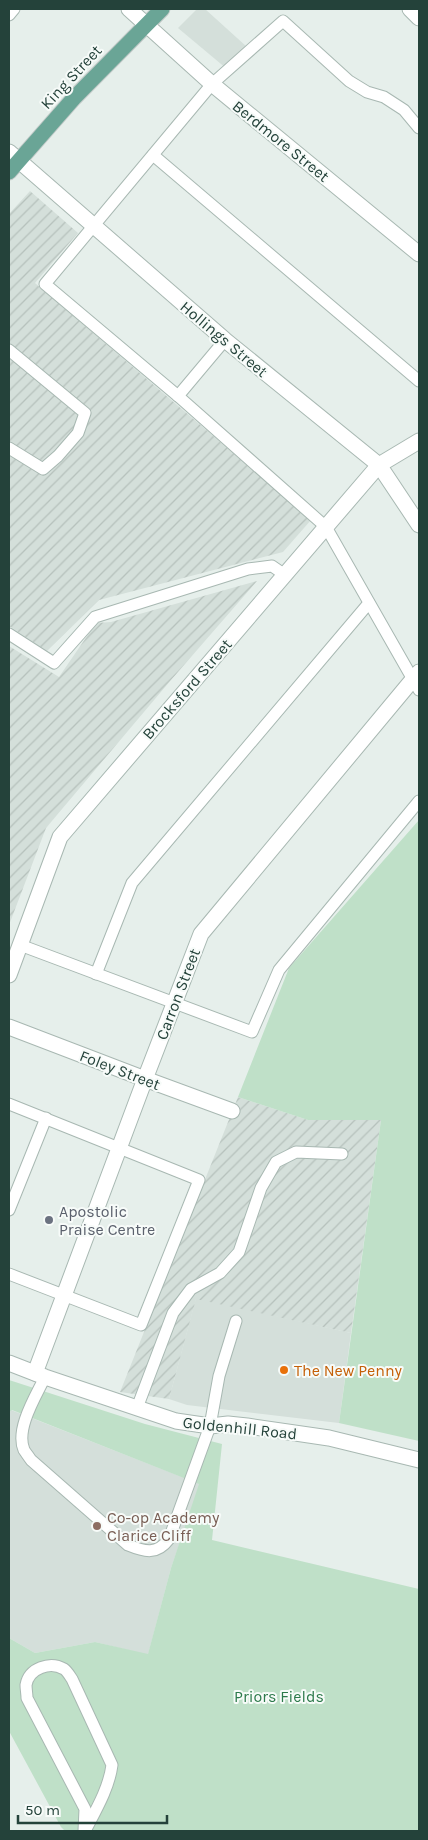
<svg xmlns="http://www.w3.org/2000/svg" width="428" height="1840" viewBox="0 0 428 1840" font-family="Karla,sans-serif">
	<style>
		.built { fill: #d4dfda }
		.industrial { fill: url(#industrial-furrows) }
		.green { fill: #bfe0c8 }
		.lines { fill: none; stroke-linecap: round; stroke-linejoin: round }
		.lane-casing { stroke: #a8b8b2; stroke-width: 13 }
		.street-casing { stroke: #a8b8b2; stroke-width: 17 }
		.primary-casing { stroke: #c2cac8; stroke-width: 17 }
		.lane { stroke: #fff; stroke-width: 11 }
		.street { stroke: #fff; stroke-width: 15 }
		.primary { stroke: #6aa596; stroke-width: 15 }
		.worship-dot { fill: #6b7280; stroke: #f7fbf9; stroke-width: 2 }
		.food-dot { fill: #e8710a; stroke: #f7fbf9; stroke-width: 2 }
		.education-dot { fill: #8d6e63; stroke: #f7fbf9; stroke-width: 2 }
		.labels { text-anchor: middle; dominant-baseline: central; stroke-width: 4; stroke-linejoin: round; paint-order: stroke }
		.street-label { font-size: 16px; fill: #24423a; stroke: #f7fbf9 }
		.worship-label { font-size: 16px; fill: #5b616d; stroke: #f7fbf9; text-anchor: start }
		.food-label { font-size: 16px; fill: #c56008; stroke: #f7fbf9; text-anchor: start }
		.education-label { font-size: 16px; fill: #785e54; stroke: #f7fbf9; text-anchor: start }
		.park-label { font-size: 16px; fill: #2d7a4b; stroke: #f7fbf9 }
	</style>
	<defs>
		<pattern id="industrial-furrows" width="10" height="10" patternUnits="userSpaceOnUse" patternTransform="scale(1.25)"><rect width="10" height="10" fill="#d4dfda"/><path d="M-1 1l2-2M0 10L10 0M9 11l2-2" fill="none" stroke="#b6c1bc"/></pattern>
	</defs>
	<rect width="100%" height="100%" fill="#e6efeb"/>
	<g class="built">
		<path d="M 197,9 L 205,9 L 247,47 L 227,69 L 178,28 Z"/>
		<path d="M 196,1298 L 351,1333 L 339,1423 L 187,1405 L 169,1399 Z"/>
		<path d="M 11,1410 L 200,1484 L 171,1568 L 148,1655 L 95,1642 L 35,1653 L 9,1638 L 9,1412 Z"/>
	</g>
	<g class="industrial">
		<path d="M 30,191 L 78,233 L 35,283 L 311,520 L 283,552 L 99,600 L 47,651 L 9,626 L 9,214 Z"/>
		<path d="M 257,581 L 171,680 L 46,828 L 9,925 L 9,646 L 59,677 L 96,623 L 111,622 Z"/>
		<path d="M 238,1097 L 308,1120 L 381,1120 L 351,1333 L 196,1299 L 169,1399 L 120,1392 Z"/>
	</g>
	<g class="green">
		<path d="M 419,820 L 419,1441 L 339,1423 L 381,1120 L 308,1120 L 238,1097 L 289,968 Z"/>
		<path d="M 9,1380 L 145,1424 L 222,1444 L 212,1540 L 419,1589 L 419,1831 L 65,1831 L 61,1827 L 9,1731 L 9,1638 L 35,1653 L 95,1642 L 148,1654 L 171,1568 L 199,1484 L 12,1410 L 9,1412 Z"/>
	</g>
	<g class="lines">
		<g class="lane-casing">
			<g id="lane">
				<path d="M 9,15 L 14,9"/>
				<path d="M 419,128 L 404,110 L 384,97 L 367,92 L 349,81 L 283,21 L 212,84 L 45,284 L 178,396 L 326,527 L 419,690"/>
				<path d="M 153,155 L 419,381"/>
				<path d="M 9,350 L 85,413 L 78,433 L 58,456 L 43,469 L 9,448"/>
				<path d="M 178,396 L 225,340"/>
				<path d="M 9,634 L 54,663 L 95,617 L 248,569 L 272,566 L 285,575"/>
				<path d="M 20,945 L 252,1032 L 279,970 L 419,801"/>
				<path d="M 96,974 L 132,883 L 369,603"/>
				<path d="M 9,1104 L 199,1180 L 141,1325 L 9,1274"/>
				<path d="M 9,1210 L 46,1118"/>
				<path d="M 45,1377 C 36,1396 15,1429 24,1450 C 26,1453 29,1457 31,1460 L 128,1545 C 145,1552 157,1555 169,1539 L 210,1426 L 219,1376 L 236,1321"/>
				<path d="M 137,1408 L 173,1313 L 191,1289 L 220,1273 L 239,1252 L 261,1188 L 276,1162 L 296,1152 L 342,1154"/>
				<path d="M 84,1831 L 85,1809 L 27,1698 C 27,1694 26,1689 26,1685 C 29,1668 50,1661 64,1669 C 67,1671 70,1676 72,1679 L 112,1765 C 109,1788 96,1810 85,1831"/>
			</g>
		</g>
		<g class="street-casing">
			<g id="street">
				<path d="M 129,9 L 212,84 L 419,254"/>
				<path d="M 410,9 L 419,18"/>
				<path d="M 9,152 L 225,340 L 379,465 L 419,525"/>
				<path d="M 9,975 L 60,837 L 379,465 L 419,441"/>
				<path d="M 9,1027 L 145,1079 L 232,1111"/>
				<path d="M 9,1363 L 45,1377 L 176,1421 L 210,1426 L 228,1424 L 247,1426 L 329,1438 L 419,1460"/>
				<path d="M 35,1373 L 145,1079 L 201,934 L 419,672"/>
			</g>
		</g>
		<g class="primary-casing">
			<path id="primary" d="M 9,172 L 74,98 L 162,9"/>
		</g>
		<use href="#lane" class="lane"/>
		<use href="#street" class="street"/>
		<use href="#primary" class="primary"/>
	</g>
	<circle class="worship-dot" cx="49" cy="1220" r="5"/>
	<circle class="food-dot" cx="284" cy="1370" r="5"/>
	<circle class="education-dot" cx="97" cy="1526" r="5"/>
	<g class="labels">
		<g class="street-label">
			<text transform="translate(71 77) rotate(-47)">King Street</text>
			<text transform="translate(281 141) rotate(39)">Berdmore Street</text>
			<text transform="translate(224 339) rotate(40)">Hollings Street</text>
			<text transform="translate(187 689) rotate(-49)">Brocksford Street</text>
			<text transform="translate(178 994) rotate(-69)">Carron Street</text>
			<text transform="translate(120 1070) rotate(21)">Foley Street</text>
			<text transform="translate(240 1428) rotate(6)">Goldenhill Road</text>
		</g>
		<g class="worship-label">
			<text x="59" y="1211">Apostolic<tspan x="59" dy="18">Praise Centre</tspan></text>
		</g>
		<g class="food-label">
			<text x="294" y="1370">The New Penny</text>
		</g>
		<g class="education-label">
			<text x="107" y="1517">Co-op Academy<tspan x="107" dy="18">Clarice Cliff</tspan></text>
		</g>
		<g class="park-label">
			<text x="279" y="1696">Priors Fields</text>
		</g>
	</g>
	<rect width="428" height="1840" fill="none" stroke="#24423a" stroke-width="20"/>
	<path d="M18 1815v8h149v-8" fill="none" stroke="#24423a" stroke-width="2.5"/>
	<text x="25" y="1815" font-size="15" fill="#24423a" stroke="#f7fbf9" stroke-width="4" paint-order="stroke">50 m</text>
</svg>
